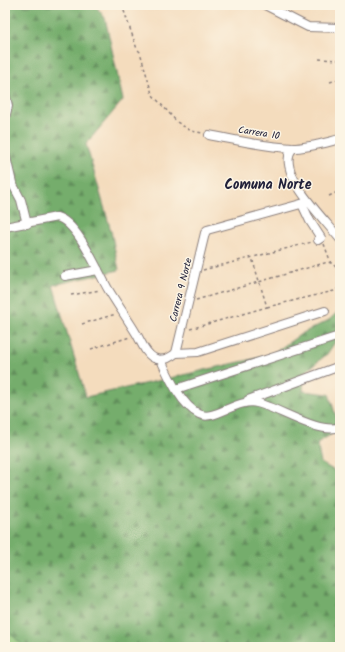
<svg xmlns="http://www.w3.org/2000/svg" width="345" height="652" viewBox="0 0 345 652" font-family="Kalam,sans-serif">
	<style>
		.grass { fill: #92c97c; stroke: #5a765c }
		.forest { fill: url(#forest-firs); stroke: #4c6854 }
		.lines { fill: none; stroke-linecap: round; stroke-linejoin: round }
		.minor-casing { stroke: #8b7f7c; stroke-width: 10 }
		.path { stroke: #8b7f7c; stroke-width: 1.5; stroke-dasharray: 3 3; stroke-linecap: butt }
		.minor { stroke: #fff; stroke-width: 8 }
		.labels { text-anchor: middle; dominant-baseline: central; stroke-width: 3; stroke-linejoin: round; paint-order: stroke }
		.street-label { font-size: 10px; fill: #22223b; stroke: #fcf5e5 }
		.district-label { font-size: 14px; font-weight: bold; fill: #22223b; stroke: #fcf5e5 }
	</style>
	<defs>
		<pattern id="forest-firs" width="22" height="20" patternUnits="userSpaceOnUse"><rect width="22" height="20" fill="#75ad6c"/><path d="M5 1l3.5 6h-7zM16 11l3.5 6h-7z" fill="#608c5a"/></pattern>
	</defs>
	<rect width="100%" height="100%" fill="#fcf5e5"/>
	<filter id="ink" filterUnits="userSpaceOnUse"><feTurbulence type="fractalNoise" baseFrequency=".025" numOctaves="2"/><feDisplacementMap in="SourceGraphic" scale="8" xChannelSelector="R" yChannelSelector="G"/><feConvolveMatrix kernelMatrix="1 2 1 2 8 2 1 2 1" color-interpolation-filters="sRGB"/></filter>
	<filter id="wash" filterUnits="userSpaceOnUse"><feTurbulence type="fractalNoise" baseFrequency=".012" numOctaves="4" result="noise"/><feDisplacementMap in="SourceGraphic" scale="16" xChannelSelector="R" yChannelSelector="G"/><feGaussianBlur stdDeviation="0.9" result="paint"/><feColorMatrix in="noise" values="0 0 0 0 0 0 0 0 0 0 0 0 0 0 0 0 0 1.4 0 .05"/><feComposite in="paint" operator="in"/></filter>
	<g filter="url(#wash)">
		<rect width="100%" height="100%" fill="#f4dcbd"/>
		<path class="grass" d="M 5,628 L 22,644 L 24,647 L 5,647 Z"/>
		<path class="forest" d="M 5,5 L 95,5 L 105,18 L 123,100 L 86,144 L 111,231 L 119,270 L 53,285 L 86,397 L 271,355 L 301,334 L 329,320 L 340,310 L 340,335 L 327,354 L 304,373 L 303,391 L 329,394 L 340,429 L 317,443 L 321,463 L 340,474 L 340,647 L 24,647 L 5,628 Z"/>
	</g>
	<g filter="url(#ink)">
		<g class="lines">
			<g class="minor-casing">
				<g id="minor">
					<path d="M 265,5 L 308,27 L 340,28"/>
					<path d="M 5,93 L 8,106 L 5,118"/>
					<path d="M 209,135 C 236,140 264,147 292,148 C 308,148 324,143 340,139"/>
					<path d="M 293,148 C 291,151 289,153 289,156 C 284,181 326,221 340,239"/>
					<path d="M 5,153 L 12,183 L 21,200 L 27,224"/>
					<path d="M 302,204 L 310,221 L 321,238 L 318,240"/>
					<path d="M 5,227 L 57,217 C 78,223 97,270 108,289 C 117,304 127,318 136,333 C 141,341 145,354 154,358 C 162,362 170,358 176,353 L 205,233 L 207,230 L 308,202"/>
					<path d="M 65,276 L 98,270"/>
					<path d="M 176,353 L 198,352 L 325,311"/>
					<path d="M 161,360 C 169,377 181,405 199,414 C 214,422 237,398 257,403 C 279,408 319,435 340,427"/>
					<path d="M 176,389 L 336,337"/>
					<path d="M 248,400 L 340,366"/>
				</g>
			</g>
			<g class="path">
				<path d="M 122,5 L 137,49 L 140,52 L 152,94 L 177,122 L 191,131 L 202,133"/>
				<path d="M 319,59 L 340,60"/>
				<path d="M 330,82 L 340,79"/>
				<path d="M 329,196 L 340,191"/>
				<path d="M 336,214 L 340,212"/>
				<path d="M 324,244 L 331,263"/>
				<path d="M 203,270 L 312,242"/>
				<path d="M 71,295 L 100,290"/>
				<path d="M 196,300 L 328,262 C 337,264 338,272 340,280"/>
				<path d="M 267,307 L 334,291 L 340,287"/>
				<path d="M 82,324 L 116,314"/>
				<path d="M 190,329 L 267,307 L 252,258"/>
				<path d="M 91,349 L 130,337"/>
			</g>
			<use href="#minor" class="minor"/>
		</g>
	</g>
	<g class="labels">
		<g class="street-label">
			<text transform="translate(259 133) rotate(9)">Carrera 10</text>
			<text transform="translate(181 290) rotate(-76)">Carrera 9 Norte</text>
		</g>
		<g class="district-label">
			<text x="268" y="185">Comuna Norte</text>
		</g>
	</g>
	<rect width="345" height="652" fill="none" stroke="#fcf5e5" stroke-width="20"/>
</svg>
